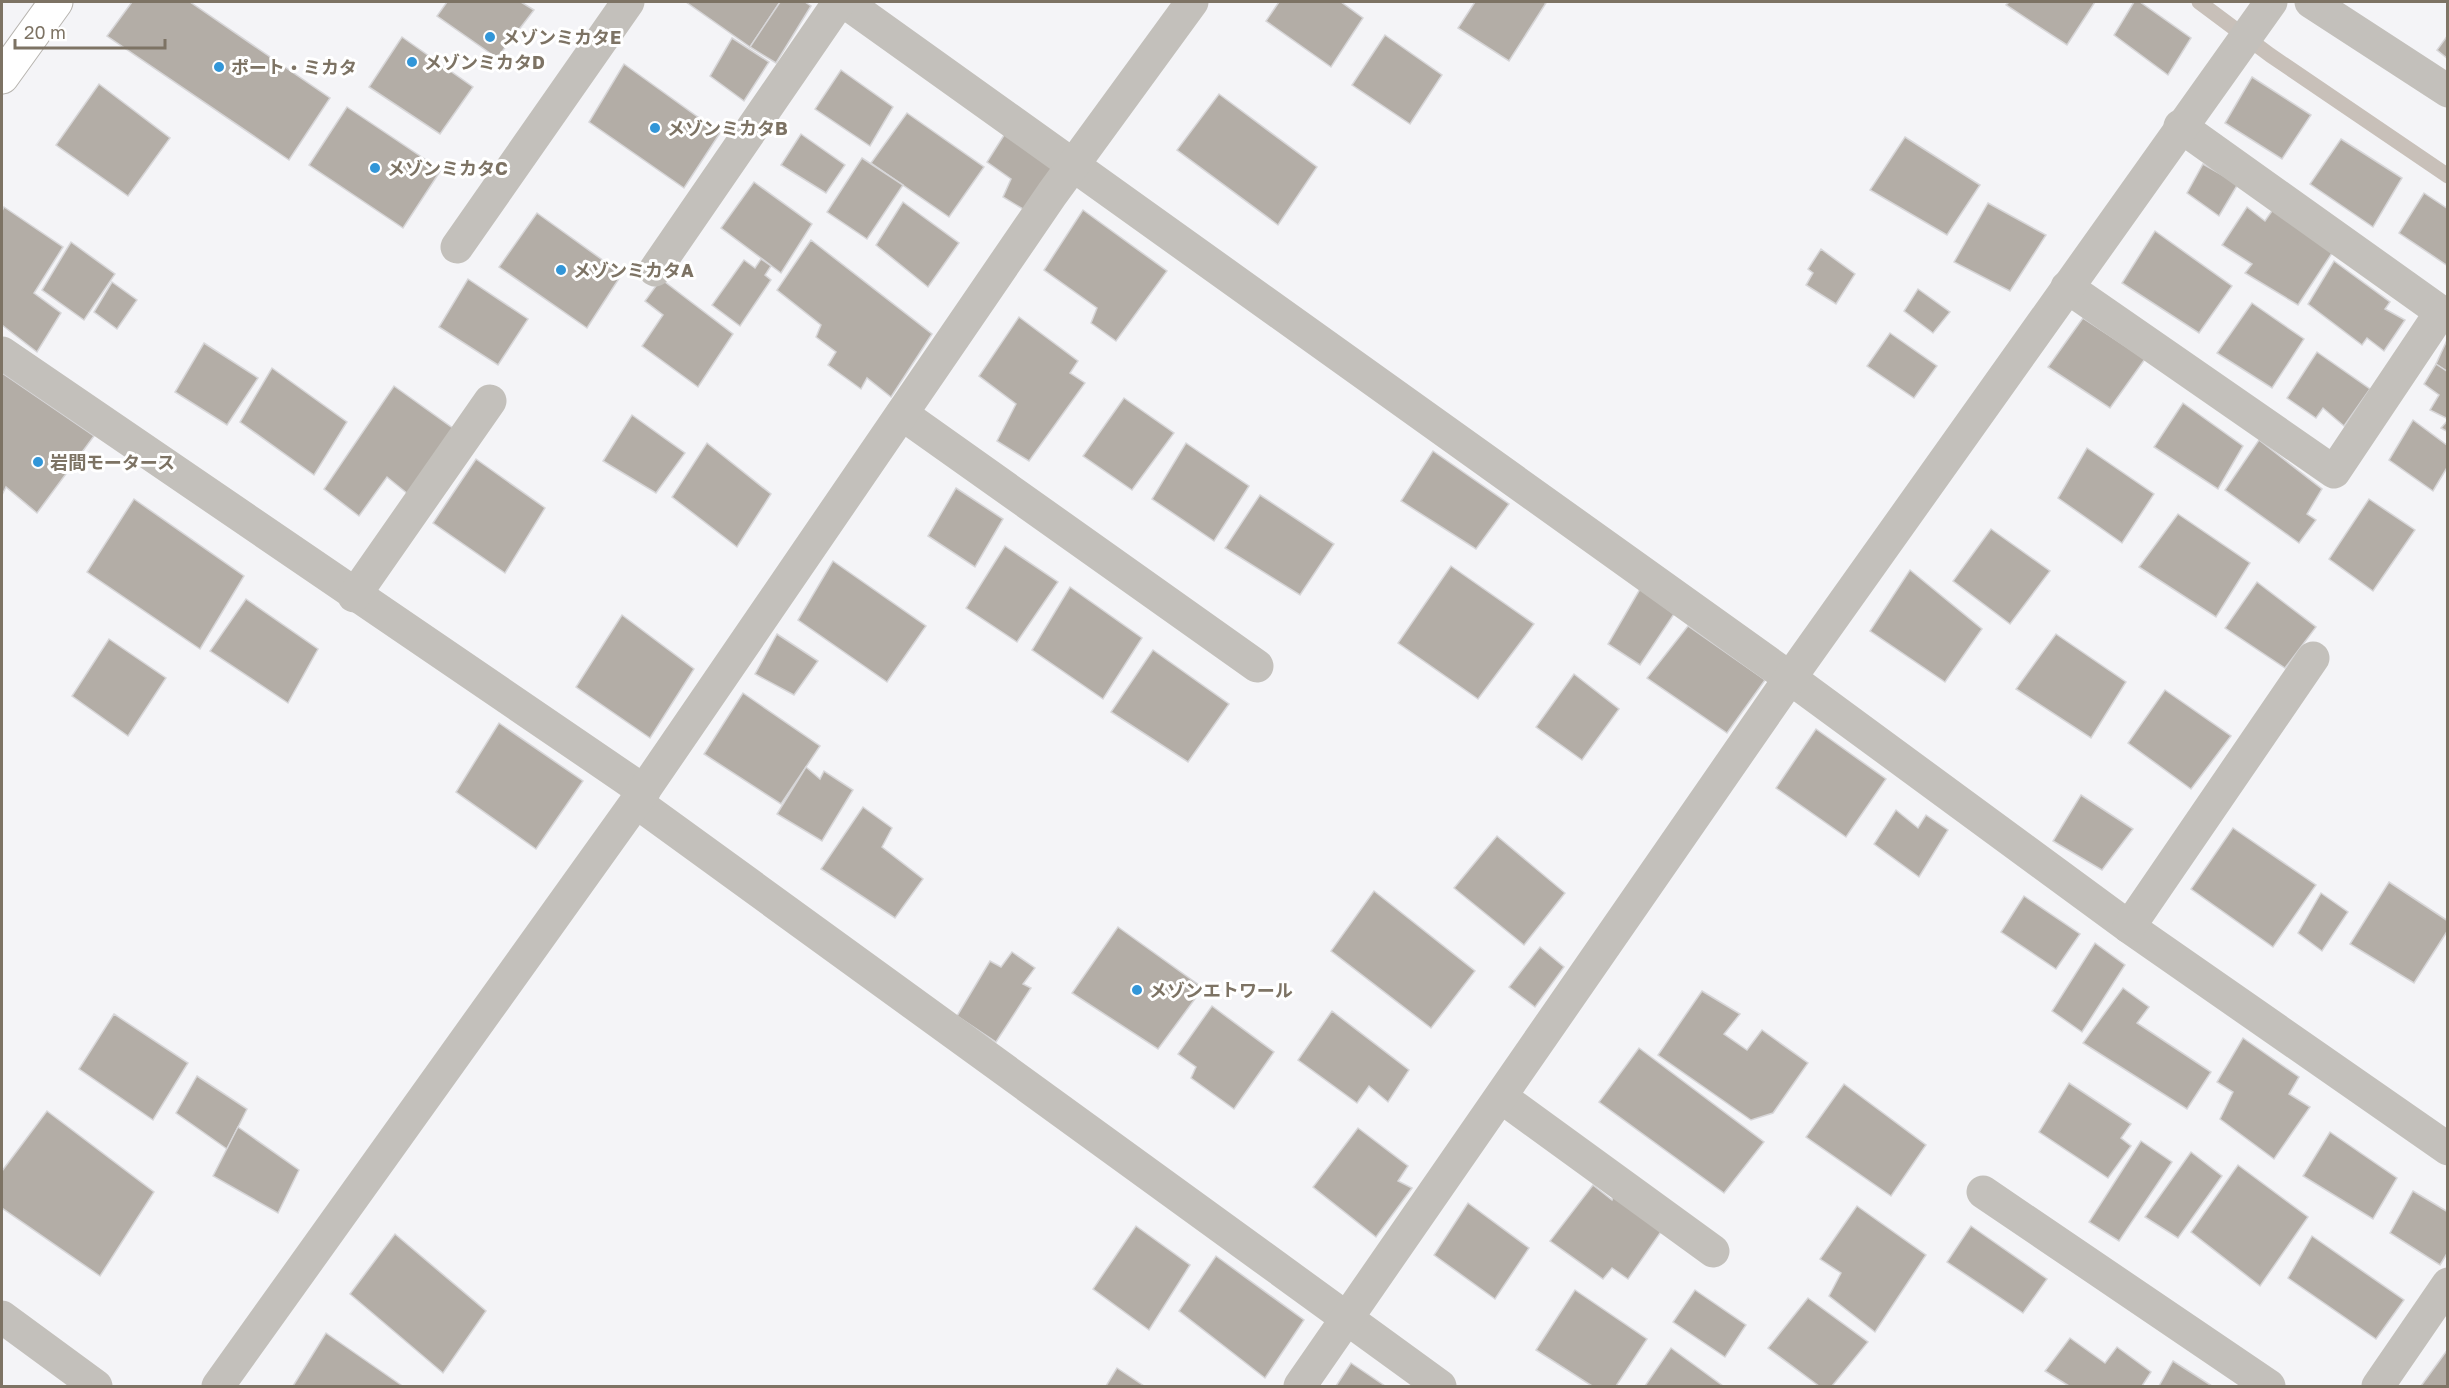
<svg xmlns="http://www.w3.org/2000/svg" width="2449" height="1388" viewBox="0 0 2449 1388" font-family="'Golos Text','Noto Sans JP',sans-serif">
	<style>
		.lines { fill: none; stroke-linecap: round; stroke-linejoin: round }
		.stream { stroke: #c8c0b9; stroke-width: 15 }
		.building { fill: #b3ada6; stroke: #d7d6d8; stroke-width: 1.5 }
		.highway-casing { stroke: #b7b4af; stroke-width: 35 }
		.minor { stroke: #c3c0bb; stroke-width: 33 }
		.highway { stroke: #fff; stroke-width: 33 }
		.poi-dot { fill: #3296d8; stroke: #fff; stroke-width: 2 }
		.labels { text-anchor: middle; dominant-baseline: central; stroke-width: 6; stroke-linejoin: round; paint-order: stroke }
		.poi-label { font-size: 18px; font-weight: bold; fill: #7d7364; stroke: #fff; text-anchor: start }
	</style>
	<rect width="100%" height="100%" fill="#f4f4f7"/>
	<g class="lines">
		<path class="stream" d="M 2199,2 L 2270,55 L 2448,176"/>
	</g>
	<g class="building">
		<path d="M 132,2 L 190,2 L 330,98 L 289,160 L 107,36 Z"/>
		<path d="M 447,2 L 521,2 L 534,10 L 497,58 L 437,16 Z"/>
		<path d="M 686,2 L 780,2 L 750,47 Z"/>
		<path d="M 780,2 L 805,2 L 811,6 L 776,63 L 750,47 Z"/>
		<path d="M 1279,2 L 1341,2 L 1363,18 L 1331,67 L 1266,21 Z"/>
		<path d="M 1475,2 L 1543,2 L 1546,3 L 1509,61 L 1458,28 Z"/>
		<path d="M 2009,2 L 2095,2 L 2067,45 L 2006,5 Z"/>
		<path d="M 2134,2 L 2140,2 L 2191,38 L 2168,75 L 2114,35 Z"/>
		<path d="M 1385,35 L 1442,75 L 1410,124 L 1352,85 Z"/>
		<path d="M 2448,35 L 2448,59 L 2437,50 Z"/>
		<path d="M 402,37 L 473,87 L 440,134 L 369,87 Z"/>
		<path d="M 732,38 L 769,62 L 744,101 L 710,76 Z"/>
		<path d="M 624,64 L 720,133 L 684,188 L 589,122 Z"/>
		<path d="M 841,70 L 893,107 L 870,146 L 815,109 Z"/>
		<path d="M 2252,77 L 2311,115 L 2282,159 L 2225,123 Z"/>
		<path d="M 99,84 L 170,138 L 128,196 L 56,145 Z"/>
		<path d="M 1219,94 L 1317,167 L 1278,225 L 1177,150 Z"/>
		<path d="M 347,107 L 441,170 L 403,228 L 309,165 Z"/>
		<path d="M 907,113 L 984,167 L 949,217 L 871,163 Z"/>
		<path d="M 1006,132 L 1059,168 L 1028,212 L 1003,197 L 1011,179 L 987,162 Z"/>
		<path d="M 801,134 L 845,165 L 826,193 L 781,165 Z"/>
		<path d="M 1905,137 L 1980,185 L 1947,235 L 1870,190 Z"/>
		<path d="M 2341,139 L 2402,178 L 2373,227 L 2310,184 Z"/>
		<path d="M 862,158 L 903,185 L 867,239 L 827,212 Z"/>
		<path d="M 2203,164 L 2238,184 L 2219,216 L 2187,193 Z"/>
		<path d="M 754,182 L 812,224 L 781,273 L 721,228 Z"/>
		<path d="M 2424,193 L 2448,209 L 2448,266 L 2399,233 Z"/>
		<path d="M 903,202 L 959,243 L 928,287 L 876,245 Z"/>
		<path d="M 1988,203 L 2046,235 L 2010,291 L 1954,262 Z"/>
		<path d="M 4,207 L 63,247 L 34,293 L 61,313 L 37,352 L 2,325 L 2,211 Z"/>
		<path d="M 2247,207 L 2265,221 L 2274,208 L 2334,250 L 2298,305 L 2245,273 L 2252,264 L 2222,245 Z"/>
		<path d="M 1083,210 L 1167,271 L 1116,341 L 1091,323 L 1097,308 L 1044,270 Z"/>
		<path d="M 537,213 L 622,274 L 587,328 L 499,267 Z"/>
		<path d="M 2155,231 L 2232,286 L 2199,333 L 2122,283 Z"/>
		<path d="M 811,240 L 932,334 L 891,397 L 867,378 L 861,389 L 828,365 L 836,352 L 816,337 L 821,325 L 777,290 Z"/>
		<path d="M 71,242 L 115,274 L 84,320 L 42,290 Z"/>
		<path d="M 1821,249 L 1855,274 L 1836,304 L 1806,285 L 1813,273 L 1808,269 Z"/>
		<path d="M 761,259 L 771,266 L 765,275 L 771,280 L 740,326 L 712,305 L 744,260 L 755,268 Z"/>
		<path d="M 2334,261 L 2390,302 L 2385,309 L 2405,320 L 2384,351 L 2367,338 L 2362,345 L 2308,304 Z"/>
		<path d="M 468,279 L 528,319 L 498,365 L 439,327 Z"/>
		<path d="M 661,279 L 733,334 L 698,387 L 642,346 L 663,315 L 645,301 Z"/>
		<path d="M 112,282 L 137,300 L 117,329 L 94,312 Z"/>
		<path d="M 1918,289 L 1950,312 L 1933,333 L 1904,311 Z"/>
		<path d="M 2252,303 L 2304,339 L 2272,388 L 2217,353 Z"/>
		<path d="M 1019,317 L 1078,361 L 1070,373 L 1085,383 L 1029,461 L 997,441 L 1016,404 L 979,376 Z"/>
		<path d="M 2083,318 L 2145,359 L 2110,408 L 2048,367 Z"/>
		<path d="M 1890,333 L 1937,366 L 1914,398 L 1867,366 Z"/>
		<path d="M 2448,338 L 2448,372 L 2436,364 Z"/>
		<path d="M 204,343 L 258,378 L 227,425 L 175,392 Z"/>
		<path d="M 2317,352 L 2370,389 L 2344,426 L 2323,408 L 2316,418 L 2287,398 Z"/>
		<path d="M 2436,364 L 2448,372 L 2448,419 L 2430,410 L 2439,395 L 2424,384 Z"/>
		<path d="M 272,368 L 347,422 L 314,475 L 240,422 Z"/>
		<path d="M 2,373 L 94,436 L 37,513 L 6,487 L 2,495 Z"/>
		<path d="M 394,386 L 454,429 L 408,494 L 387,477 L 359,516 L 324,489 Z"/>
		<path d="M 1124,398 L 1174,433 L 1132,490 L 1083,456 Z"/>
		<path d="M 2183,403 L 2243,446 L 2218,489 L 2154,447 Z"/>
		<path d="M 632,415 L 685,453 L 656,493 L 603,461 Z"/>
		<path d="M 2413,420 L 2448,446 L 2448,466 L 2433,491 L 2389,460 Z"/>
		<path d="M 2448,420 L 2448,432 L 2441,428 Z"/>
		<path d="M 2259,440 L 2322,489 L 2307,514 L 2316,520 L 2299,543 L 2225,490 Z"/>
		<path d="M 707,443 L 771,494 L 737,547 L 672,497 Z"/>
		<path d="M 1186,443 L 1249,486 L 1214,541 L 1152,499 Z"/>
		<path d="M 2087,448 L 2154,494 L 2122,543 L 2058,498 Z"/>
		<path d="M 1433,451 L 1509,504 L 1476,549 L 1401,501 Z"/>
		<path d="M 476,459 L 545,508 L 505,573 L 433,523 Z"/>
		<path d="M 956,488 L 1003,519 L 975,567 L 928,536 Z"/>
		<path d="M 1260,495 L 1334,544 L 1300,595 L 1225,548 Z"/>
		<path d="M 134,499 L 244,576 L 200,649 L 87,572 Z"/>
		<path d="M 2369,499 L 2415,530 L 2373,591 L 2329,559 Z"/>
		<path d="M 2178,514 L 2250,563 L 2216,617 L 2139,567 Z"/>
		<path d="M 1991,529 L 2050,571 L 2010,624 L 1953,581 Z"/>
		<path d="M 1005,546 L 1058,582 L 1017,642 L 966,608 Z"/>
		<path d="M 833,561 L 926,626 L 887,682 L 798,620 Z"/>
		<path d="M 1451,566 L 1534,624 L 1478,699 L 1398,643 Z"/>
		<path d="M 1910,570 L 1982,629 L 1945,682 L 1870,631 Z"/>
		<path d="M 2257,582 L 2316,627 L 2285,668 L 2225,628 Z"/>
		<path d="M 1070,587 L 1142,638 L 1103,699 L 1032,650 Z"/>
		<path d="M 1640,589 L 1674,614 L 1640,665 L 1608,644 Z"/>
		<path d="M 246,599 L 318,649 L 288,703 L 210,651 Z"/>
		<path d="M 622,615 L 694,669 L 650,738 L 576,687 Z"/>
		<path d="M 1688,626 L 1765,680 L 1727,733 L 1647,678 Z"/>
		<path d="M 777,634 L 818,661 L 794,695 L 755,674 Z"/>
		<path d="M 2056,634 L 2126,682 L 2091,738 L 2016,689 Z"/>
		<path d="M 109,639 L 166,678 L 128,736 L 72,696 Z"/>
		<path d="M 1153,650 L 1229,704 L 1188,762 L 1111,712 Z"/>
		<path d="M 1574,674 L 1619,709 L 1582,760 L 1536,727 Z"/>
		<path d="M 2165,690 L 2231,736 L 2191,789 L 2128,743 Z"/>
		<path d="M 743,693 L 820,746 L 781,804 L 704,754 Z"/>
		<path d="M 499,723 L 583,781 L 536,849 L 456,792 Z"/>
		<path d="M 1816,729 L 1886,779 L 1846,837 L 1776,788 Z"/>
		<path d="M 806,767 L 820,779 L 824,771 L 853,790 L 822,841 L 777,814 Z"/>
		<path d="M 2081,795 L 2133,829 L 2102,870 L 2053,841 Z"/>
		<path d="M 863,807 L 892,828 L 882,847 L 923,879 L 895,918 L 821,869 Z"/>
		<path d="M 1896,810 L 1918,828 L 1926,815 L 1948,830 L 1919,877 L 1874,844 Z"/>
		<path d="M 2233,828 L 2316,885 L 2273,947 L 2191,889 Z"/>
		<path d="M 1497,836 L 1565,893 L 1524,945 L 1454,888 Z"/>
		<path d="M 2389,882 L 2448,921 L 2448,930 L 2414,983 L 2350,944 Z"/>
		<path d="M 1374,891 L 1475,971 L 1431,1028 L 1331,951 Z"/>
		<path d="M 2321,893 L 2348,912 L 2322,951 L 2298,933 Z"/>
		<path d="M 2024,896 L 2080,934 L 2056,969 L 2001,932 Z"/>
		<path d="M 1118,927 L 1203,988 L 1158,1049 L 1072,993 Z"/>
		<path d="M 2095,943 L 2125,965 L 2082,1032 L 2052,1011 Z"/>
		<path d="M 1540,947 L 1564,967 L 1535,1007 L 1509,987 Z"/>
		<path d="M 1012,952 L 1035,968 L 1023,984 L 1031,988 L 996,1042 L 957,1016 L 990,961 L 1001,967 Z"/>
		<path d="M 2123,988 L 2149,1007 L 2137,1023 L 2211,1072 L 2187,1109 L 2083,1043 Z"/>
		<path d="M 1702,991 L 1740,1014 L 1724,1034 L 1747,1050 L 1762,1030 L 1808,1063 L 1773,1113 L 1751,1120 L 1658,1055 Z"/>
		<path d="M 1212,1006 L 1274,1052 L 1234,1109 L 1191,1078 L 1196,1067 L 1178,1054 Z"/>
		<path d="M 1332,1011 L 1409,1070 L 1388,1102 L 1369,1086 L 1357,1103 L 1298,1060 Z"/>
		<path d="M 114,1014 L 188,1063 L 153,1120 L 79,1069 Z"/>
		<path d="M 2243,1038 L 2299,1077 L 2289,1094 L 2310,1107 L 2274,1159 L 2220,1119 L 2233,1092 L 2217,1082 Z"/>
		<path d="M 1639,1048 L 1764,1142 L 1724,1193 L 1599,1102 Z"/>
		<path d="M 197,1076 L 247,1109 L 227,1149 L 176,1113 Z"/>
		<path d="M 2069,1083 L 2131,1124 L 2121,1138 L 2131,1146 L 2108,1178 L 2039,1132 Z"/>
		<path d="M 1844,1084 L 1926,1145 L 1891,1196 L 1806,1137 Z"/>
		<path d="M 47,1111 L 154,1192 L 100,1276 L 2,1208 L 2,1171 Z"/>
		<path d="M 238,1127 L 299,1170 L 278,1213 L 213,1176 Z"/>
		<path d="M 1358,1128 L 1408,1166 L 1398,1181 L 1412,1188 L 1376,1237 L 1313,1187 Z"/>
		<path d="M 2330,1132 L 2397,1178 L 2373,1219 L 2303,1176 Z"/>
		<path d="M 2141,1141 L 2172,1162 L 2119,1241 L 2089,1222 Z"/>
		<path d="M 2191,1152 L 2222,1176 L 2178,1238 L 2145,1217 Z"/>
		<path d="M 2238,1165 L 2308,1217 L 2260,1286 L 2191,1232 Z"/>
		<path d="M 1593,1185 L 1612,1200 L 1615,1190 L 1665,1226 L 1628,1279 L 1612,1268 L 1603,1279 L 1550,1241 Z"/>
		<path d="M 2413,1191 L 2448,1212 L 2448,1252 L 2440,1265 L 2390,1233 Z"/>
		<path d="M 1468,1203 L 1529,1248 L 1495,1299 L 1434,1255 Z"/>
		<path d="M 1857,1206 L 1926,1255 L 1875,1332 L 1829,1296 L 1841,1273 L 1820,1259 Z"/>
		<path d="M 1136,1226 L 1190,1265 L 1149,1330 L 1093,1289 Z"/>
		<path d="M 1971,1226 L 2047,1279 L 2023,1313 L 1947,1262 Z"/>
		<path d="M 395,1234 L 486,1311 L 443,1373 L 350,1294 Z"/>
		<path d="M 2312,1236 L 2404,1300 L 2376,1339 L 2288,1278 Z"/>
		<path d="M 1216,1256 L 1304,1320 L 1265,1378 L 1179,1311 Z"/>
		<path d="M 1575,1290 L 1647,1339 L 1616,1386 L 1592,1386 L 1536,1350 Z"/>
		<path d="M 1695,1290 L 1746,1325 L 1725,1357 L 1673,1322 Z"/>
		<path d="M 1808,1298 L 1868,1342 L 1832,1386 L 1819,1386 L 1768,1348 Z"/>
		<path d="M 326,1333 L 401,1385 L 400,1386 L 293,1386 Z"/>
		<path d="M 2070,1338 L 2105,1363 L 2117,1347 L 2151,1372 L 2142,1386 L 2069,1386 L 2045,1371 Z"/>
		<path d="M 1671,1348 L 1723,1386 L 1645,1386 Z"/>
		<path d="M 2448,1349 L 2448,1386 L 2421,1386 Z"/>
		<path d="M 2173,1361 L 2212,1386 L 2159,1386 Z"/>
		<path d="M 1351,1363 L 1385,1386 L 1336,1386 Z"/>
		<path d="M 1117,1368 L 1144,1386 L 1106,1386 Z"/>
	</g>
	<g class="lines">
		<g class="highway-casing">
			<path id="highway" d="M 2,77 L 56,2"/>
		</g>
		<g class="minor">
			<path d="M 845,2 L 1790,678 L 2129,927 L 2448,1149"/>
			<path d="M 2311,2 L 2448,91"/>
			<path d="M 457,247 L 628,2"/>
			<path d="M 655,270 L 839,2"/>
			<path d="M 2067,287 L 2334,472 L 2441,312 L 2180,126"/>
			<path d="M 2,353 L 644,791"/>
			<path d="M 902,414 L 1257,666"/>
			<path d="M 354,596 L 490,401"/>
			<path d="M 636,802 L 1440,1386"/>
			<path d="M 2129,927 L 2313,658"/>
			<path d="M 1501,1097 L 1713,1251"/>
			<path d="M 1983,1192 L 2269,1386"/>
			<path d="M 2,1317 L 96,1386"/>
			<path d="M 218,1386 L 636,802 L 1052,194 L 1192,2"/>
			<path d="M 1300,1386 L 1790,678 L 2271,2"/>
			<path d="M 2378,1386 L 2448,1284"/>
		</g>
		<use href="#highway" class="highway"/>
	</g>
	<g class="poi-dot">
		<circle cx="490" cy="37" r="6"/>
		<circle cx="412" cy="62" r="6"/>
		<circle cx="219" cy="67" r="6"/>
		<circle cx="655" cy="128" r="6"/>
		<circle cx="375" cy="168" r="6"/>
		<circle cx="561" cy="270" r="6"/>
		<circle cx="38" cy="462" r="6"/>
		<circle cx="1137" cy="990" r="6"/>
	</g>
	<g class="labels">
		<g class="poi-label">
			<text x="502" y="37">メゾンミカタE</text>
			<text x="424" y="62">メゾンミカタD</text>
			<text x="231" y="67">ポート・ミカタ</text>
			<text x="667" y="128">メゾンミカタB</text>
			<text x="387" y="168">メゾンミカタC</text>
			<text x="573" y="270">メゾンミカタA</text>
			<text x="50" y="462">岩間モータース</text>
			<text x="1149" y="990">メゾンエトワール</text>
		</g>
	</g>
	<rect width="2449" height="1388" fill="none" stroke="#7d7364" stroke-width="6"/>
	<path d="M15 39v9h150v-9" fill="none" stroke="#7d7364" stroke-width="3"/>
	<text x="24" y="39" font-size="18" fill="#7d7364" stroke="#ffffff" stroke-width="4.5" paint-order="stroke">20 m</text>
</svg>
